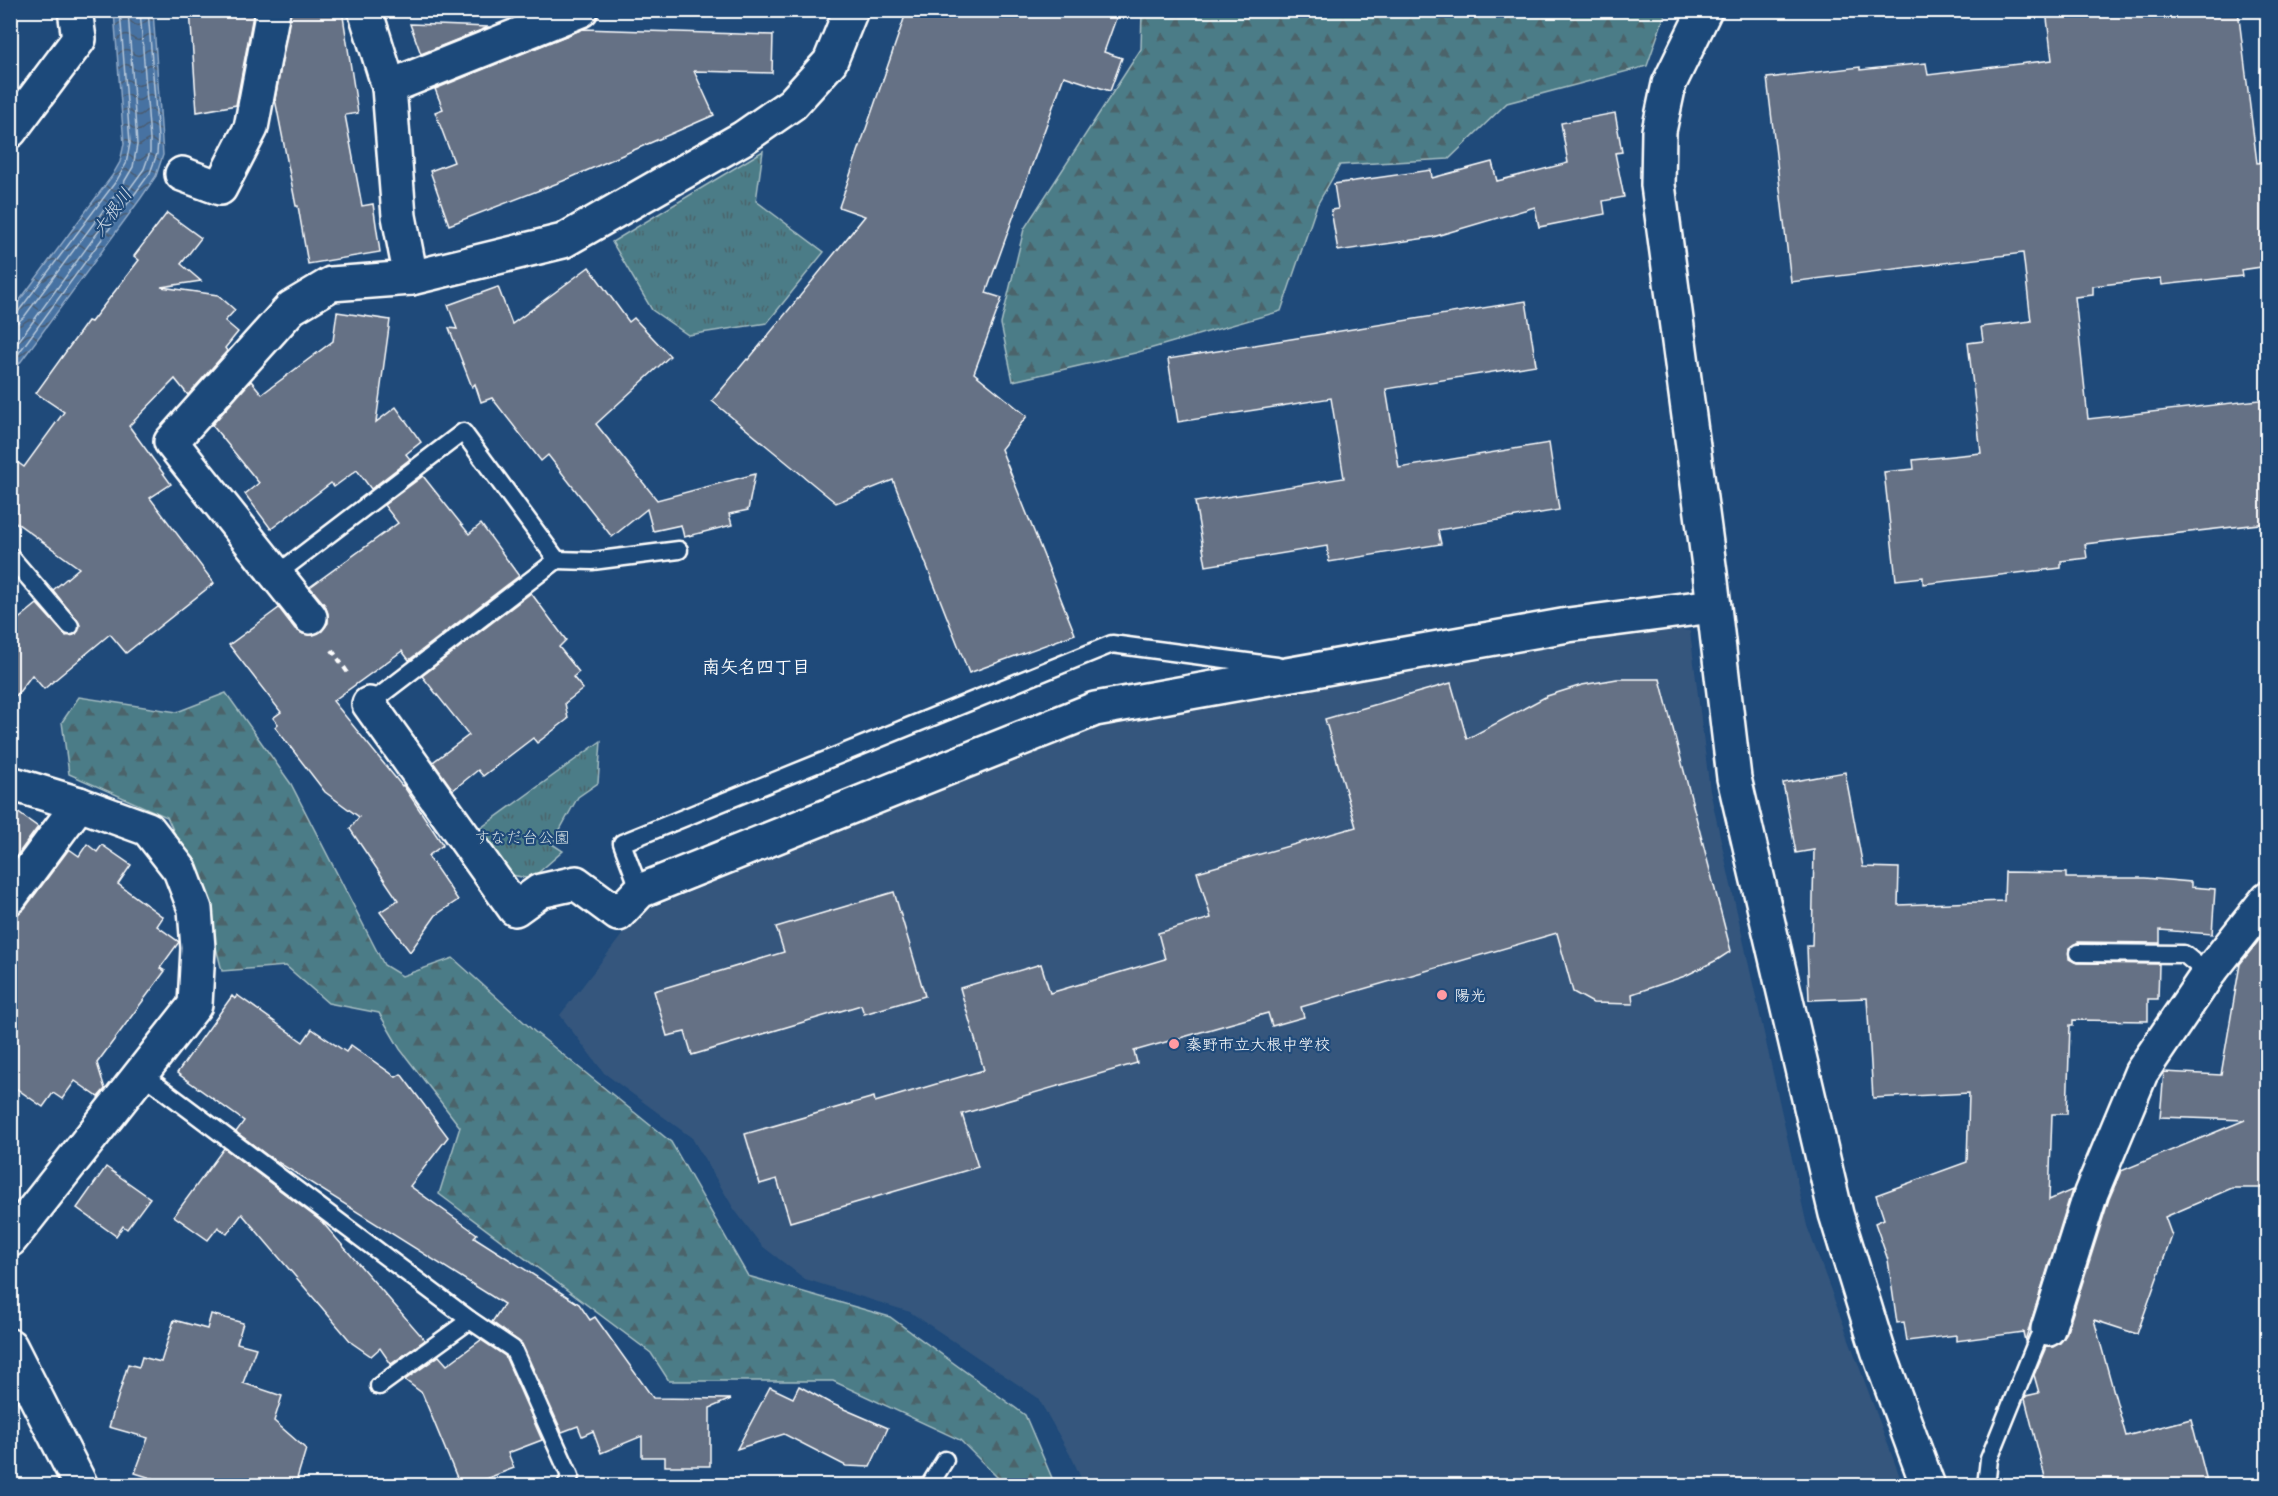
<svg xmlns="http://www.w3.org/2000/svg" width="2278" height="1496" viewBox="0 0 2278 1496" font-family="'Shantell Sans','Klee One',sans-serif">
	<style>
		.built { fill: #34567d }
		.forest { fill: url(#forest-firs); stroke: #a6bec3; stroke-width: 1.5 }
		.park { fill: url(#park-tufts); stroke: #a6bec3; stroke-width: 1.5 }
		.water { fill: url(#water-waves); stroke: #91aac7; stroke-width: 1.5 }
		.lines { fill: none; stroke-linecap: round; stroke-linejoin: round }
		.shore { stroke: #b5c7da; stroke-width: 1.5 }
		.building { fill: #657185; stroke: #fff; stroke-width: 1.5 }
		.service-casing { stroke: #fff; stroke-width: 21 }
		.minor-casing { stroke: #fff; stroke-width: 38 }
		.path { stroke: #fff; stroke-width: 4; stroke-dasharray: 6 4.5; stroke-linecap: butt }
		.service { stroke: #1f4a7a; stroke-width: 16 }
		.minor { stroke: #1f4a7a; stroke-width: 33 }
		.poi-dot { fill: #ff9aa2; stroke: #1f4a7a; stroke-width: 2 }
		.labels { text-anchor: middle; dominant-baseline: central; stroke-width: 4.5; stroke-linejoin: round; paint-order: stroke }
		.park-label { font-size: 16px; fill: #d2dee1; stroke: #1f4a7a }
		.poi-label { font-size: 16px; fill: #fff; stroke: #1f4a7a; text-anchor: start }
		.water-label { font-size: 18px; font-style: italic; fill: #d1dce8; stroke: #1f4a7a }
		.neighbourhood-label { font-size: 18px; font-weight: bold; fill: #fff; stroke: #1f4a7a }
	</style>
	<defs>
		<pattern id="forest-firs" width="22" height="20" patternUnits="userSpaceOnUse" patternTransform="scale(1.5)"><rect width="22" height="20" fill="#4c7c87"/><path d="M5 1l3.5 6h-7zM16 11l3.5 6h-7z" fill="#4c646a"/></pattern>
		<pattern id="park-tufts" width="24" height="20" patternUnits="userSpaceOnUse" patternTransform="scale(1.5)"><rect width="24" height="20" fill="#4c7c87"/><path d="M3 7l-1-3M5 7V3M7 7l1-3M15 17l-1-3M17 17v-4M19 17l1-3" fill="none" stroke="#4c646a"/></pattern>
		<pattern id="water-waves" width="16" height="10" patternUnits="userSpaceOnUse" patternTransform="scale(1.5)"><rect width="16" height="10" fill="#4772a2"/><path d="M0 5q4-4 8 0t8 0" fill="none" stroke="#4a5d73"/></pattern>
	</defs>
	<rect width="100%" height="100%" fill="#1f4a7a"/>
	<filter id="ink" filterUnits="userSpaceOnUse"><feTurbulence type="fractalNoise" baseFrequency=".0167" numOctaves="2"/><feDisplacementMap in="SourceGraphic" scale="12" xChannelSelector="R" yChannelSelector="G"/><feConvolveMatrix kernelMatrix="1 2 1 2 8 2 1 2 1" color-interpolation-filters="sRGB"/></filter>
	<g filter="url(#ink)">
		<path class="built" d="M 1662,627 L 1690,631 L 1710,791 L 1807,1226 L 1903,1485 L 1084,1485 L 1073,1460 L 1038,1398 L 910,1312 L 805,1279 L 762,1246 L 734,1209 L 692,1138 L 604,1073 L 560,1015 L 639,913 L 1101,723 Z"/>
		<g class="forest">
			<path d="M 1142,11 L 1142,10 L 1666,11 L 1647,66 L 1507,103 L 1449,159 L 1340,165 L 1317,205 L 1281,311 L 1135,353 L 1013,381 L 1001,324 L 1024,229 L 1141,49 Z"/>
			<path d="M 226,693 L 291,784 L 384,965 L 402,976 L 453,958 L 535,1032 L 671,1142 L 748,1276 L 890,1317 L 1025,1415 L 1055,1485 L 1005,1485 L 960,1440 L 833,1381 L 669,1381 L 651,1353 L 439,1194 L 460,1127 L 400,1049 L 379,1013 L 328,1003 L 286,966 L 222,971 L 202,892 L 167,817 L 69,774 L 62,722 L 79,697 L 177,712 Z"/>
		</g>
		<g class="park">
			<path d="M 763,151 L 756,201 L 824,252 L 767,323 L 688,335 L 652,310 L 612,242 Z"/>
			<path d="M 601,741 L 598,783 L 578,797 L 552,844 L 563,851 L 531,879 L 512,875 L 478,830 Z"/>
		</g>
		<path class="water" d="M 114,11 L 153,11 L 163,155 L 156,176 L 141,198 L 11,375 L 11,312 L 112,176 L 120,162 L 124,144 Z"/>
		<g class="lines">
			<g class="shore">
				<path d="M 10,315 L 18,312 L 117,180 L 126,164 L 130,143 L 120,10"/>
				<path d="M 10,323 L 18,322 L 24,317 L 123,184 L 133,167 L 137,145 L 128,10"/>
				<path d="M 10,353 L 144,169 L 150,152 L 150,140 L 140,10"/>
				<path d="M 10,365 L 150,173 L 157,154 L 158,139 L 148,10"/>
			</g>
		</g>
		<g class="building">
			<path d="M 190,10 L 254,10 L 236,105 L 197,112 Z"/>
			<path d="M 291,10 L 342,10 L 358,113 L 345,115 L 362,206 L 373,204 L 380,252 L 308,264 L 298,206 L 296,206 L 275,99 Z"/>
			<path d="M 907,10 L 1119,10 L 1104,52 L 1122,58 L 1110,91 L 1064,76 L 986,293 L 1002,298 L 974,373 L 1027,416 L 1001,449 L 1075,634 L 969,673 L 893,480 L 836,503 L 712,401 L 747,359 L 748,360 L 865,216 L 839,207 Z"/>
			<path d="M 2046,10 L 2238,10 L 2257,163 L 2268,162 L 2268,266 L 2241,270 L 2242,276 L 2162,285 L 2161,278 L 2093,286 L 2093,295 L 2075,297 L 2088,419 L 2268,399 L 2268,523 L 2085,544 L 2087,558 L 2061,561 L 2061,568 L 1923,584 L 1923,577 L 1896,580 L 1884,472 L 1914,469 L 1913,460 L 1981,453 L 1968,343 L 1983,341 L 1981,327 L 2031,321 L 2023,253 L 1791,282 L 1767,78 L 1860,67 L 1860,70 L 1926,63 L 1928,75 L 2052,60 Z"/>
			<path d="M 410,24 L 489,27 L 421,54 Z"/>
			<path d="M 583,29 L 773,35 L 772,73 L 694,71 L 714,115 L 563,181 L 449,225 L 430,171 L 454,162 L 435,112 L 443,109 L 435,89 Z"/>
			<path d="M 1615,113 L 1622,152 L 1615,153 L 1624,197 L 1603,201 L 1605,214 L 1539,227 L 1535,207 L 1433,237 L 1338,251 L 1331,210 L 1338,209 L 1334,184 L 1431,170 L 1432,178 L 1492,162 L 1497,181 L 1568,163 L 1561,123 Z"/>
			<path d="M 167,213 L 201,238 L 181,264 L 201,281 L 161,287 L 218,295 L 235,310 L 225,321 L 238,332 L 225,348 L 227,351 L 188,395 L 175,379 L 129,426 L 171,484 L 150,498 L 214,583 L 126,653 L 110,634 L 44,689 L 32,675 L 10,704 L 10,626 L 37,604 L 66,636 L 76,634 L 80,625 L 53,590 L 79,568 L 10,518 L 10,457 L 24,467 L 64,412 L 36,393 L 88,321 L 91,322 L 139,260 L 134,256 Z"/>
			<path d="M 589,267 L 629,322 L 634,318 L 670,356 L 596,424 L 657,500 L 755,474 L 748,510 L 729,514 L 732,525 L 684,537 L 681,525 L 653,531 L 647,509 L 612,537 L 548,455 L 541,461 L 492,398 L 481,402 L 475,384 L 472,387 L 449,328 L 457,329 L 448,305 L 498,287 L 512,324 Z"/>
			<path d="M 1526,301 L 1536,365 L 1386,389 L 1399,468 L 1549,443 L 1559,510 L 1438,530 L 1441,544 L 1329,562 L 1327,546 L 1206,566 L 1195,502 L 1344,478 L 1331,398 L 1178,422 L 1168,359 Z"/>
			<path d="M 337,312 L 390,320 L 376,422 L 396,407 L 421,442 L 406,454 L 410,459 L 371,489 L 357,470 L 334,487 L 331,483 L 271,529 L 245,494 L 259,483 L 212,425 L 251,381 L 262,394 L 333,341 Z"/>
			<path d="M 423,476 L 469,534 L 481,524 L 519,576 L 409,660 L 402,651 L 333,701 L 402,786 L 403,785 L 443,845 L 428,856 L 458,900 L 436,915 L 410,952 L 380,912 L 398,900 L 350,829 L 359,817 L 325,792 L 275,727 L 278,724 L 273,718 L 281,712 L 229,645 L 279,608 L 295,629 L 303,634 L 313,635 L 322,631 L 328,623 L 328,614 L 325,605 L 310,587 L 398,523 L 384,505 Z"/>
			<path d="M 531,593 L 566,640 L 559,647 L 579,672 L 573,677 L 583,689 L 565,703 L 568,719 L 537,743 L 533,738 L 483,776 L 478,770 L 453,790 L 433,762 L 469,735 L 422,676 Z"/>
			<path d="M 1617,679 L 1660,679 L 1731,951 L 1717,960 L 1685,976 L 1632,994 L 1633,1004 L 1593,1003 L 1573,992 L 1557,933 L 1301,1007 L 1304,1017 L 1272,1026 L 1268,1013 L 1134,1051 L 1137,1063 L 962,1114 L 978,1167 L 790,1222 L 777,1179 L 760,1184 L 745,1134 L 874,1097 L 875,1102 L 984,1070 L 960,988 L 1041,964 L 1050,993 L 1165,959 L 1158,933 L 1211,918 L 1197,872 L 1356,827 L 1325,719 L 1451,683 L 1467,739 L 1547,696 L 1582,685 Z"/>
			<path d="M 1845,772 L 1863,867 L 1899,868 L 1898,905 L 2004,901 L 2005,872 L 2066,873 L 2066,878 L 2145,878 L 2191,882 L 2191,887 L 2215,889 L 2212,934 L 2160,930 L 2160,943 L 2078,942 L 2069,948 L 2069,959 L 2077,963 L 2159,964 L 2158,999 L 2148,999 L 2148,1021 L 2073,1020 L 2073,1025 L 2070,1025 L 2067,1114 L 2052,1114 L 2049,1200 L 2072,1190 L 2025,1341 L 2023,1332 L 1956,1341 L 1956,1335 L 1907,1341 L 1904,1322 L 1897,1323 L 1888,1260 L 1875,1223 L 1884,1219 L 1876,1195 L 1967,1162 L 1969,1093 L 1873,1098 L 1867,998 L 1809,1000 L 1807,946 L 1812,946 L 1814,850 L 1796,853 L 1783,783 Z"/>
			<path d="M 10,807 L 38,827 L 10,865 Z"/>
			<path d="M 87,844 L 97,852 L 102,845 L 131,865 L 118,884 L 163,917 L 157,926 L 179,942 L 160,968 L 165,971 L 97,1063 L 105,1089 L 98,1097 L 75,1081 L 62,1099 L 53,1093 L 43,1107 L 10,1084 L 10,915 L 18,914 L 25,908 L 69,849 L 79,856 Z"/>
			<path d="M 894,892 L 925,996 L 864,1014 L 861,1005 L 692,1055 L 685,1032 L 667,1036 L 654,991 L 784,952 L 776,927 Z"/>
			<path d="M 2268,929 L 2268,1188 L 2232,1188 L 2165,1217 L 2172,1236 L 2137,1334 L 2094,1320 L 2126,1436 L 2191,1419 L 2208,1485 L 2047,1485 L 2025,1399 L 2026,1396 L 2039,1393 L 2034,1375 L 2046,1347 L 2053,1347 L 2060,1343 L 2066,1335 L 2109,1199 L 2121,1171 L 2245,1120 L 2160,1117 L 2164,1072 L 2221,1075 L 2240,964 Z"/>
			<path d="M 237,995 L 303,1042 L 312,1029 L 346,1052 L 351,1045 L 396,1077 L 401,1074 L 448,1137 L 410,1186 L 477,1234 L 474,1237 L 579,1304 L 590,1320 L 595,1317 L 653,1398 L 731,1399 L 710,1408 L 710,1466 L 665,1466 L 665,1457 L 642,1457 L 642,1436 L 601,1453 L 593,1431 L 582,1436 L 578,1426 L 562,1432 L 522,1344 L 492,1322 L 504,1304 L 268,1156 L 236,1132 L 244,1121 L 177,1073 L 232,996 L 235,999 Z"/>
			<path d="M 224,1148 L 322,1222 L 425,1340 L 391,1364 L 380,1348 L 371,1356 L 352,1343 L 242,1214 L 227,1234 L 218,1227 L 208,1240 L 174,1216 Z"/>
			<path d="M 106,1167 L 150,1198 L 127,1229 L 123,1226 L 116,1236 L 77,1208 Z"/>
			<path d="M 211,1314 L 243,1323 L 237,1343 L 256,1348 L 243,1383 L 282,1396 L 274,1421 L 306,1449 L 295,1485 L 162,1485 L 161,1481 L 135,1473 L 148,1438 L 109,1427 L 128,1364 L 139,1367 L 142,1357 L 161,1362 L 174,1320 L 207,1329 Z"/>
			<path d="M 481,1340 L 505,1356 L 542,1440 L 508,1453 L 514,1468 L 470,1485 L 460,1485 L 422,1393 L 405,1380 L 439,1356 L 447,1365 Z"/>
			<path d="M 799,1386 L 830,1403 L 888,1428 L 870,1467 L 846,1466 L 784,1434 L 737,1449 L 770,1387 L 793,1398 Z"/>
		</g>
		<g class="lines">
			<g class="service-casing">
				<g id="service">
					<path d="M 10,556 L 70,626"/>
					<path d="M 557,560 L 592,561 L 679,550"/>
					<path d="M 277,574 L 463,432 L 557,560 L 369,704"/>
					<path d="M 640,891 L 622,843 L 1112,644 L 1277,666"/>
					<path d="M 2078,953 L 2184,954 L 2208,974"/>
					<path d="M 142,1074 L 470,1320 L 513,1349 L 570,1476 L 566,1486"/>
					<path d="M 379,1386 L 470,1320"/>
					<path d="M 929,1486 L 945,1460"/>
					<path d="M 1986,1486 L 1989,1459 L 2038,1338 L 2048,1329"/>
				</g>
			</g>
			<g class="minor-casing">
				<g id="minor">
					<path d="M 365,10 L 389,87 L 399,216 L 411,278"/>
					<path d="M 1705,10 L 1669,84 L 1659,131 L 1658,185 L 1710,573 L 1734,778 L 1836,1214 L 1878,1350 L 1928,1486"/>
					<path d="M 389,87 L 581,10"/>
					<path d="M 10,131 L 79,39 L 75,10"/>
					<path d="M 182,174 L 220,188 L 251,128 L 273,10"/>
					<path d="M 310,617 L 171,442 L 291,308 L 331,284 L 411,278 L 563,241 L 743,138 L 792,104 L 830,62 L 851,10"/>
					<path d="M 369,704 L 515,909 L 540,891 L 576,883 L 618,914 L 640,891 L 1095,709 L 1568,625 L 1713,606"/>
					<path d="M 10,783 L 79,804 L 148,829 L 180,870 L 195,909 L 198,948 L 195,1005 L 10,1240"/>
					<path d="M 10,897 L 79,804"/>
					<path d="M 2048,1329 L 2091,1193 L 2141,1073 L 2208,974 L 2268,898"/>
					<path d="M 10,1346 L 81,1486"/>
				</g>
			</g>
			<path class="path" d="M 332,650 L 348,673"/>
			<use href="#service" class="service"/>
			<use href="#minor" class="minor"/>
		</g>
	</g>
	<g class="poi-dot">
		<circle cx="1442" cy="995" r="6"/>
		<circle cx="1174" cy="1044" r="6"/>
	</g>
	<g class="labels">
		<g class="park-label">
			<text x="522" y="837">すなだ台公園</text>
		</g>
		<g class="poi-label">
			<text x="1454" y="995">陽光</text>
			<text x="1186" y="1044">秦野市立大根中学校</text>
		</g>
		<g class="water-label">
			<text transform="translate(112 212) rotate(-54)">大根川</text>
		</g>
		<g class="neighbourhood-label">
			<text x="756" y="667">南矢名四丁目</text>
		</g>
	</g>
	<rect width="2278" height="1496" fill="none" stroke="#1f4a7a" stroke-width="36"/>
	<rect x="18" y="18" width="2242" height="1460" fill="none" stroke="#fff" stroke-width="2" filter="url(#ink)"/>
</svg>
